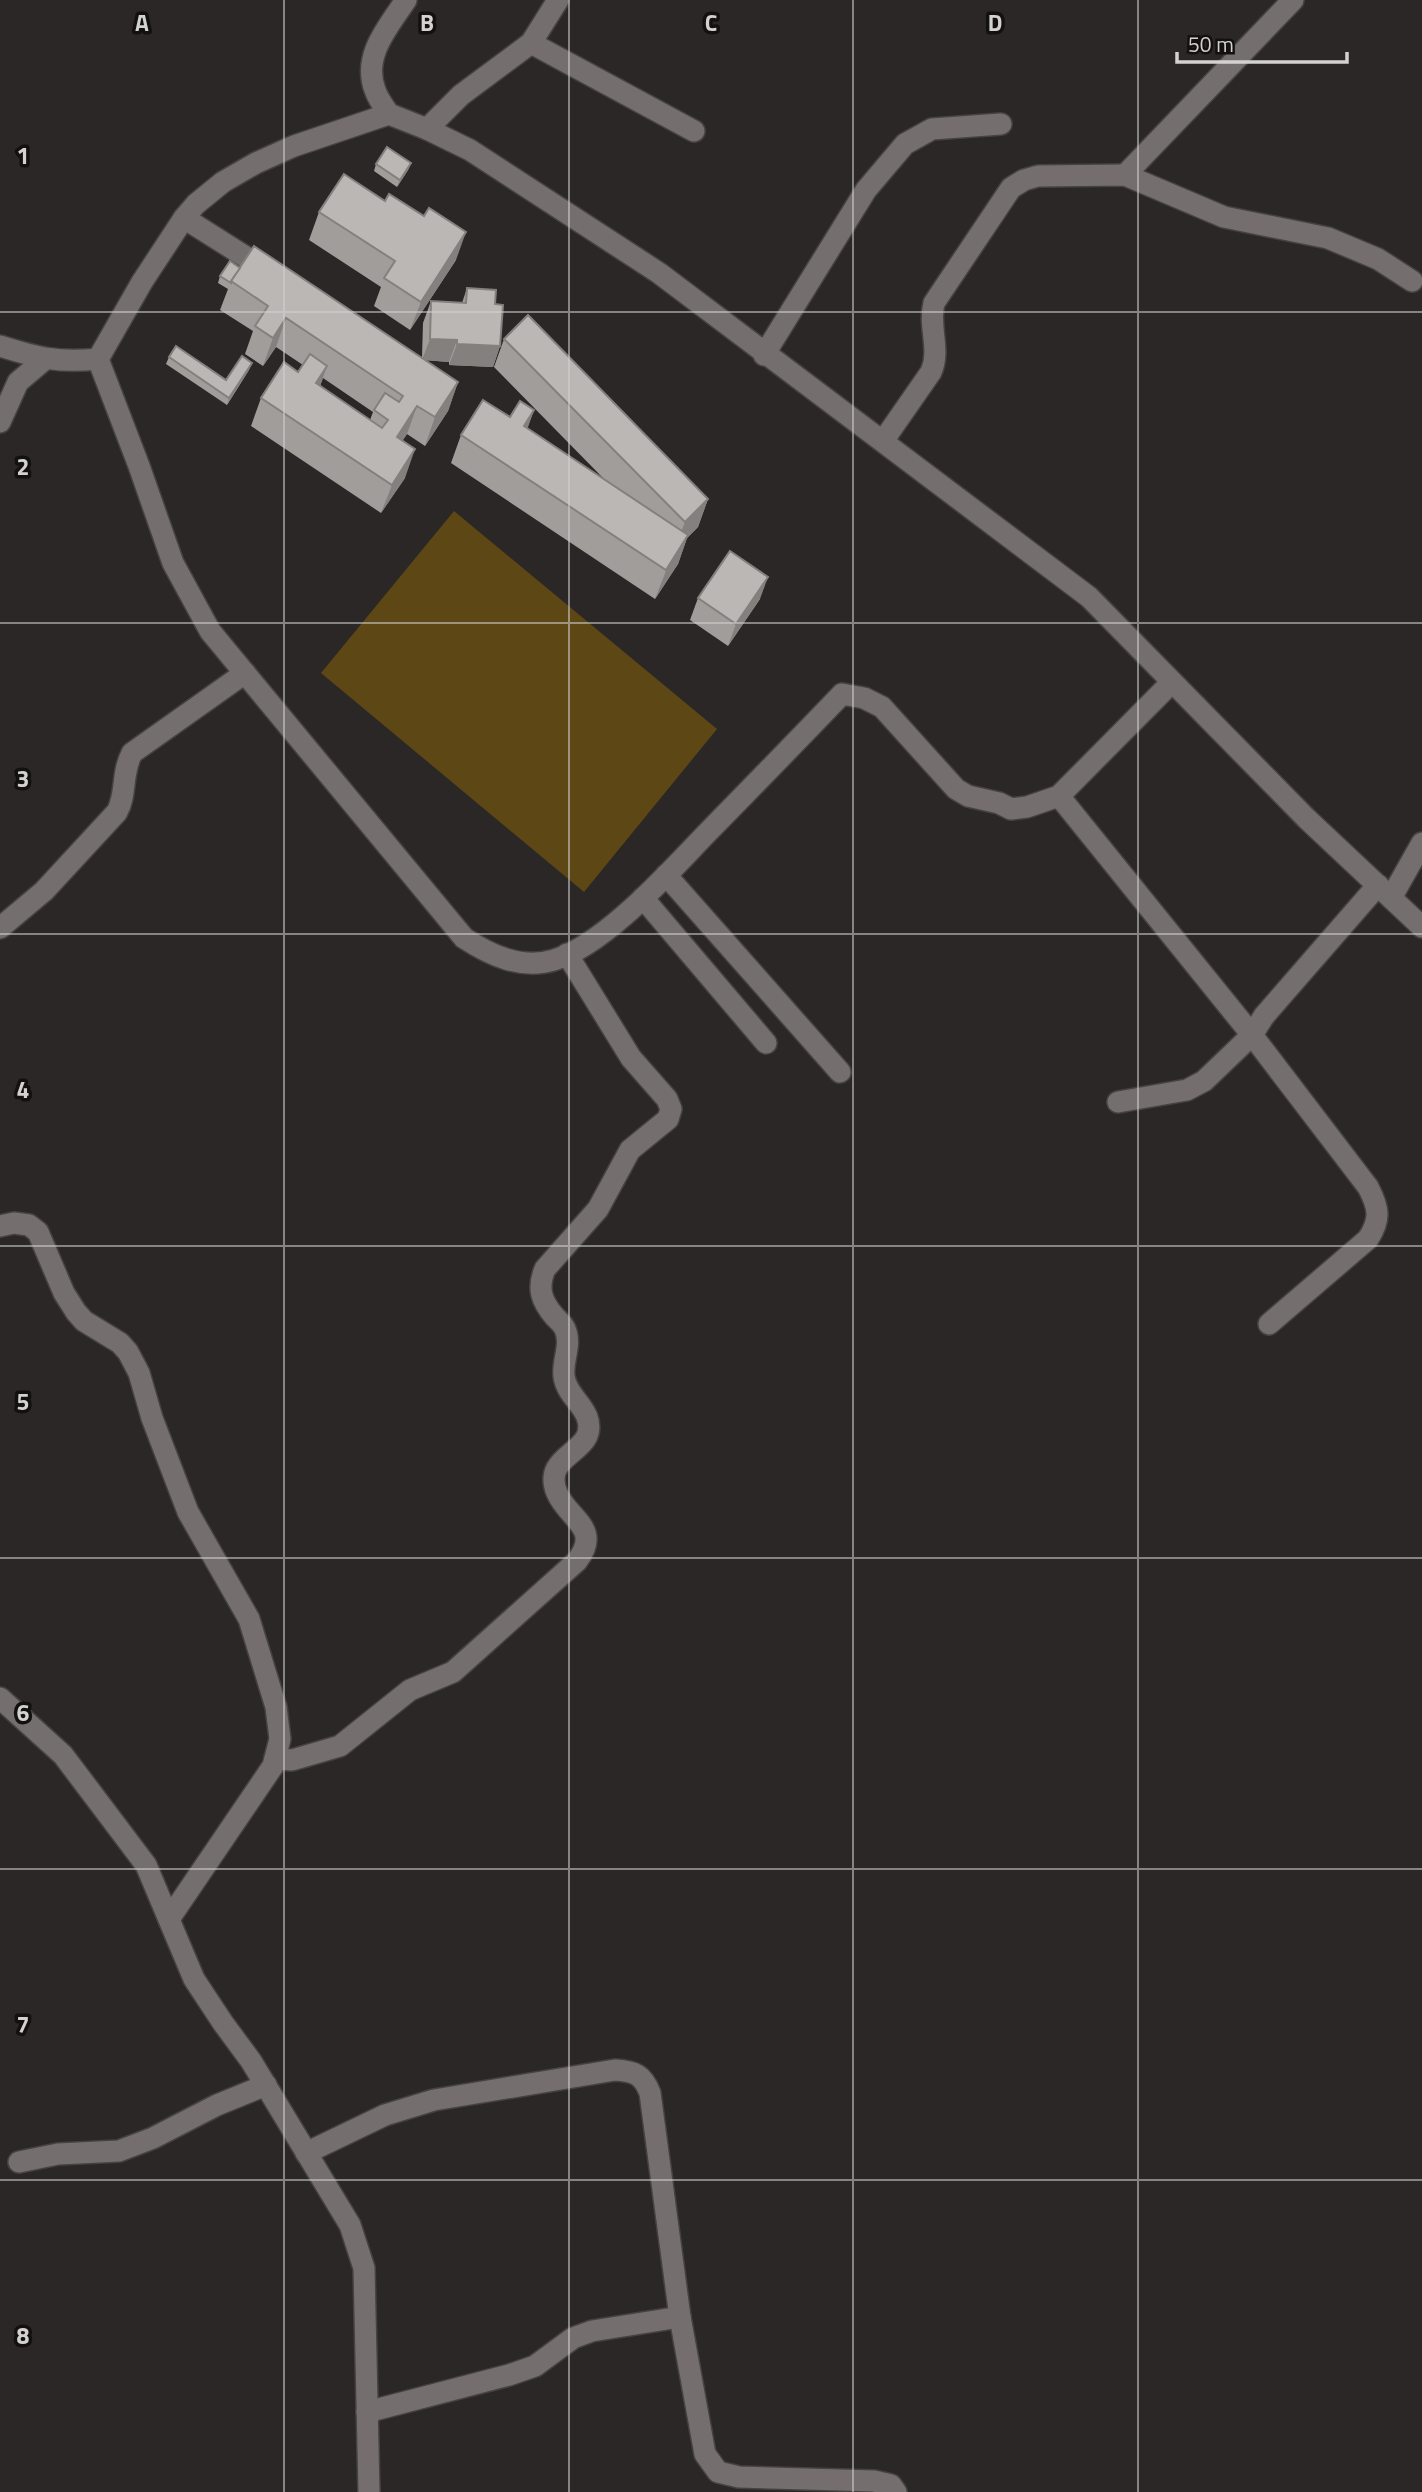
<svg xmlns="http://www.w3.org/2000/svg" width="1422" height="2492" viewBox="0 0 1422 2492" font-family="'Titillium Web',sans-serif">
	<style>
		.pitch { fill: #5d4714 }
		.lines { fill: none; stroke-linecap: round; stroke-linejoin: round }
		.minor-casing { stroke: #464242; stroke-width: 24 }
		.minor { stroke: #746f6e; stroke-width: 21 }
		.wall { fill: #a19d9b; fill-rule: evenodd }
		.shaded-wall { fill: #83807e }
		.building { fill: #bbb7b4; stroke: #83807e; stroke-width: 2 }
		.grid { fill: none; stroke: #d4d2d1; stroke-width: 2; stroke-opacity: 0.55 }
		.grid-label { font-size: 23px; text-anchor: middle; font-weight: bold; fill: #d4d2d1; stroke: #131110; stroke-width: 7; stroke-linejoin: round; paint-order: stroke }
	</style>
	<rect width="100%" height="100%" fill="#2b2727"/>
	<path class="pitch" d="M 454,511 L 717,729 L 584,892 L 321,673 Z"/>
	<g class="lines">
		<g class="minor-casing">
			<g id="minor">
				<path d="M 531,43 L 694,131"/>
				<path d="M 389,114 C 384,107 378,99 375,90 C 362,56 388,27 406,0"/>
				<path d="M 427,129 L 461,95 L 531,43 L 558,0"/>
				<path d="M 1125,175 L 1293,0"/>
				<path d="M 184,218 L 271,273"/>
				<path d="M 0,346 C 38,358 58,363 98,359 L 142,282 L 184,218 L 196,204 L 223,182 L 256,163 L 294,146 L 389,114 L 427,129 L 470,150 L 659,273 L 1089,597 L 1306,818 L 1422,927"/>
				<path d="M 764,355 L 866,190 L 905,144 L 932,129 L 1001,124"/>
				<path d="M 98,359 L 139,466 L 173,563 L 210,631 L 464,938 C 490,955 521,970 554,960 C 606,944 670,871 708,832 C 753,786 798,740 842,694 L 864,698 L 882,707 L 956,789 L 968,796 L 999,803 L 1011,809 L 1027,807 L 1059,796 L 1172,682"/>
				<path d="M 0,422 L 18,382 L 44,360"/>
				<path d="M 883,441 L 931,372 C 941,350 928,327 934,303 L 1011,188 L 1024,180 L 1038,176 L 1125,175 L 1224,217 L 1328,238 L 1378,259 L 1412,281"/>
				<path d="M 1059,796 L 1252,1035 L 1204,1081 L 1187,1090 L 1118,1102"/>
				<path d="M 666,875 L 840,1072"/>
				<path d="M 643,898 L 766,1043"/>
				<path d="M 1391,898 L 1422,843"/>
				<path d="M 0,928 L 44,891 L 117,812 C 127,794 121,774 132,753 L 245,673"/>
				<path d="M 0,1226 L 14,1223 L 29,1225 L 38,1232 L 64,1293 L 76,1312 L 84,1321 L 120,1343 L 128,1352 L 139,1373 L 152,1418 L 188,1512 L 249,1619 L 276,1707 L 280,1739 L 273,1766 L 169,1919"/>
				<path d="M 1269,1324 L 1368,1239 C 1381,1219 1379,1208 1368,1187 L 1252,1035 L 1264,1016 L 1378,885"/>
				<path d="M 0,1698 L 63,1755 L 146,1865 L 194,1979 L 223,2023 L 251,2061 L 350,2225 L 364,2268 L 369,2492"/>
				<path d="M 275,1759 L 292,1760 L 340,1746 L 410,1690 L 453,1672 L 577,1561 C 602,1528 569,1520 557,1493 C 540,1452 600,1454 587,1417 C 581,1402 566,1393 564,1376 C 562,1360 572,1345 565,1329 C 563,1324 558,1320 555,1317 C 541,1301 537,1288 545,1269 L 598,1209 L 630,1150 L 668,1119 L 671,1109 L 667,1099 L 631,1058 L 567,954"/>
				<path d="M 306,2153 L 385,2115 L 434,2100 L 615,2070 C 635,2071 643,2075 650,2093 L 680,2317 L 705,2454 L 718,2472 L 739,2477 L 874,2481 L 891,2485 L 896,2492"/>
				<path d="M 19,2162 L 58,2154 L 119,2151 L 153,2138 L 217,2105 L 266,2085"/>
				<path d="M 367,2412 L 509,2375 L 535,2366 L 573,2338 L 592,2331 L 680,2317"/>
			</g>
		</g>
		<use href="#minor" class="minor"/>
	</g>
	<g class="wall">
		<path d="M 411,163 L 408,170 L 397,187 L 374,171 L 376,164 Z"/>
		<path d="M 319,212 L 456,260 L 410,330 L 374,306 L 381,287 L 309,240 Z"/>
		<path d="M 240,268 L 422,358 L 423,323 L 431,301 L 462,303 L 467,288 L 495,304 L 500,346 L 493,367 L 449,365 L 449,362 L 425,360 L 458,382 L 448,411 L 425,446 L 407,434 L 402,441 L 405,478 L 381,513 L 251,426 L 261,398 L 298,372 L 303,365 L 276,347 L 263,366 L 245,354 L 253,331 L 220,310 L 228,289 L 218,283 L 220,276 ZM 323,378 L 373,412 L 370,420 L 320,386 Z"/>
		<path d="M 504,339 L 708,499 L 698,527 L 687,538 L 678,564 L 655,599 L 451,463 L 461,435 L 510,417 L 534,410 L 527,429 L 605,480 L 494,367 Z"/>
		<path d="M 169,357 L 226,380 L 249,370 L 227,405 L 166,364 Z"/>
		<path d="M 698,598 L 760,599 L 728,646 L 690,620 Z"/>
	</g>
	<g class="shaded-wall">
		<path d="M 411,163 L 408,170 L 397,187 L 400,180 Z"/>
		<path d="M 466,232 L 456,260 L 410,330 L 421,302 Z"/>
		<path d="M 286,318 L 276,347 L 263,366 L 273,338 Z"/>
		<path d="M 430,339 L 457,340 L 449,362 L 422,360 Z"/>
		<path d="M 457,344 L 500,346 L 493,367 L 449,365 Z"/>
		<path d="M 252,363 L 249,370 L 227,405 L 229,398 Z"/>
		<path d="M 327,366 L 317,395 L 316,383 Z"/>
		<path d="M 458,382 L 448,411 L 425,446 L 435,417 Z"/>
		<path d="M 417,406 L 407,434 L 386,466 L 397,437 Z"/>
		<path d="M 534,410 L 524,438 L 524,426 Z"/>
		<path d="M 415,449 L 405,478 L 381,513 L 392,485 Z"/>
		<path d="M 708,499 L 698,527 L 687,538 L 678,564 L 655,599 L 685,522 Z"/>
		<path d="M 768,577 L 760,599 L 728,646 L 736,624 Z"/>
	</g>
	<g class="building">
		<path d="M 387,147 L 411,163 L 400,180 L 376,164 Z"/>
		<path d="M 344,174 L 385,201 L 389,194 L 424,216 L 429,208 L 466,232 L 421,302 L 384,278 L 395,261 L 319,212 Z"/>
		<path d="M 254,246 L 458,382 L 435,417 L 417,406 L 397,437 L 415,449 L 392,485 L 261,398 L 284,362 L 298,372 L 310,354 L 327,366 L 316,383 L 382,428 L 388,420 L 374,410 L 385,393 L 399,402 L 403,396 L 286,318 L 273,338 L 255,326 L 268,306 L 231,281 Z"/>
		<path d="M 230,261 L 240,268 L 231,281 L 231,283 L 220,276 Z"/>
		<path d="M 467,288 L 496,290 L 495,304 L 503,305 L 500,346 L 457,344 L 457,340 L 430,339 L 431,301 L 466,303 Z"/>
		<path d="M 528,315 L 708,499 L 685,522 L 504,339 Z"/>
		<path d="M 176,346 L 226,380 L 242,356 L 252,363 L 229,398 L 169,357 Z"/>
		<path d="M 483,400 L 510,417 L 520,401 L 534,410 L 524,426 L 688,535 L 666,570 L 461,435 Z"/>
		<path d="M 730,551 L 768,577 L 736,624 L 698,598 Z"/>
	</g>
	<path class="grid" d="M 284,0 L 284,2492M 569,0 L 569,2492M 853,0 L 853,2492M 1138,0 L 1138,2492M 0,312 L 1422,312M 0,623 L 1422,623M 0,934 L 1422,934M 0,1246 L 1422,1246M 0,1558 L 1422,1558M 0,1869 L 1422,1869M 0,2180 L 1422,2180"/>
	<g class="grid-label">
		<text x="142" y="31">A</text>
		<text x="427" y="31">B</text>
		<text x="711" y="31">C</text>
		<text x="995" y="31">D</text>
		<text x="23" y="164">1</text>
		<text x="23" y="475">2</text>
		<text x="23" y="787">3</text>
		<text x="23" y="1098">4</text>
		<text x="23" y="1410">5</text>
		<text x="23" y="1721">6</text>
		<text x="23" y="2033">7</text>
		<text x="23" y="2344">8</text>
	</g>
	<path d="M1177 52v10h170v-10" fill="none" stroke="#d4d2d1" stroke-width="3.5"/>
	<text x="1188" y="52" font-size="21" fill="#d4d2d1" stroke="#131110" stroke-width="5" paint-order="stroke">50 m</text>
</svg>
